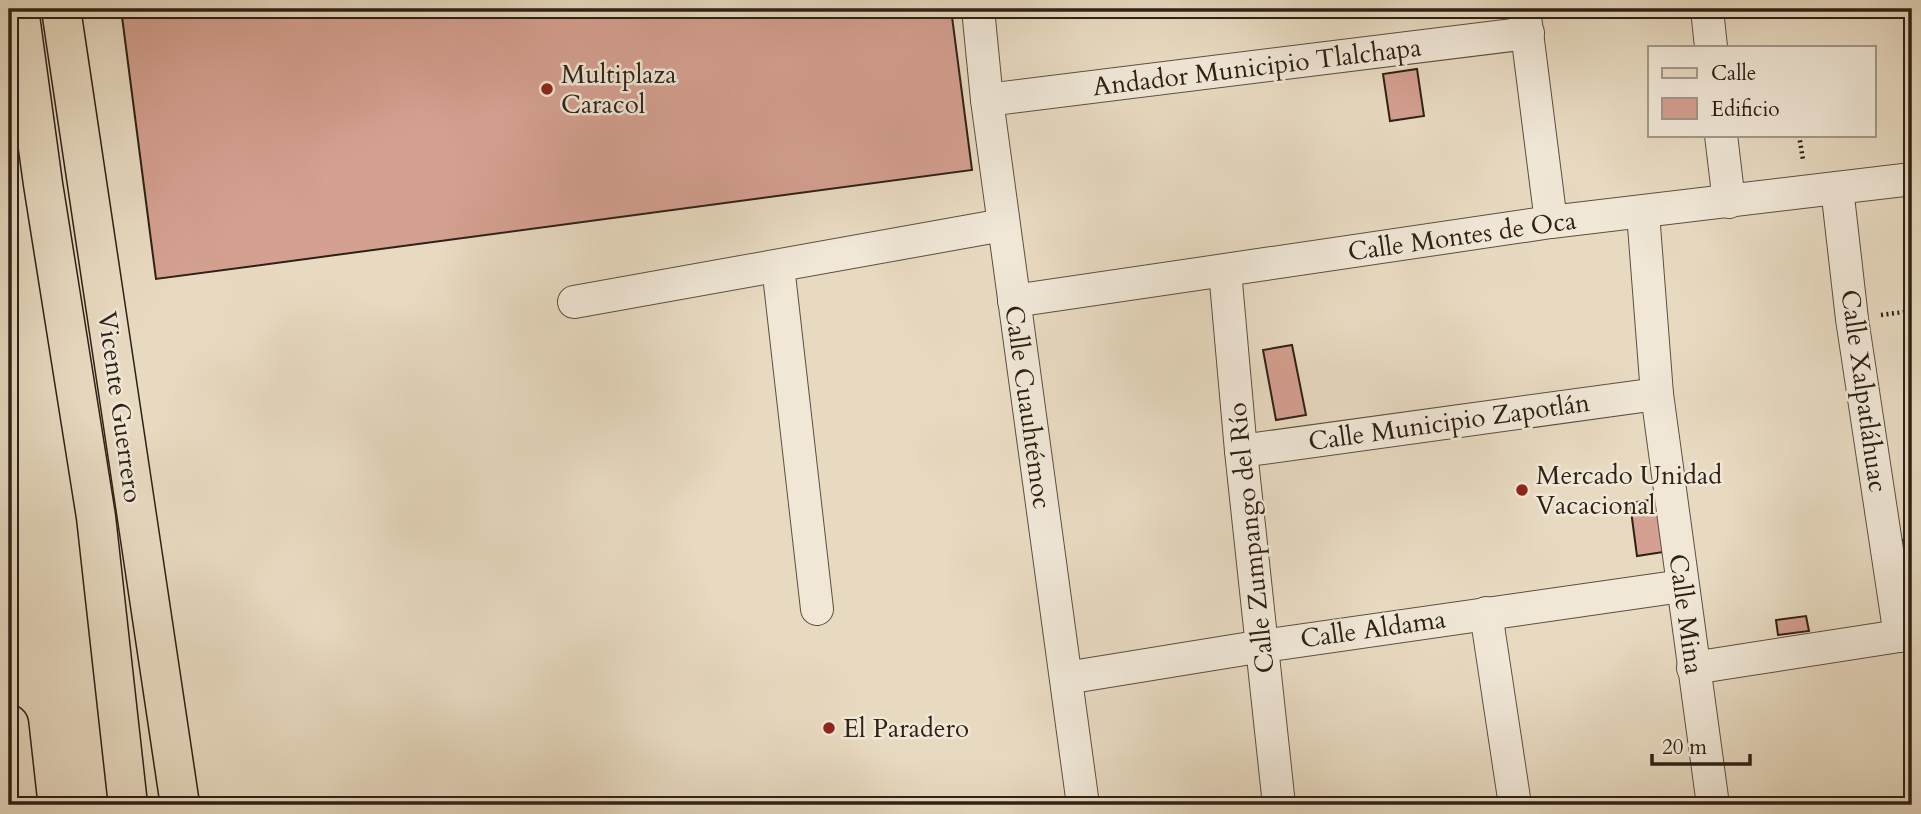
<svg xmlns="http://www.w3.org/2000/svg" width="1921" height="814" viewBox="0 0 1921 814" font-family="Cardo,serif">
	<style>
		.building { fill: #d4a091; stroke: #2e2115; stroke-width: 2 }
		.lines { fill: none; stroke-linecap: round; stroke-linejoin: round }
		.minor-casing { stroke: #5c4f40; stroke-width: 34 }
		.major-casing { stroke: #2e2115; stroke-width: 41 }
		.path { stroke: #2e2115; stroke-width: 4.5; stroke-dasharray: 2 3.5; stroke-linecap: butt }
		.minor { stroke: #f0e7d7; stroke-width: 32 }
		.major { stroke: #e8dac1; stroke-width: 38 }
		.poi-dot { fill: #8f2418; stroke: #f0e7d7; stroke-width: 2.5 }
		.labels { text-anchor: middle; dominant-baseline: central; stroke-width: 5; stroke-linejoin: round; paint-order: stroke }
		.street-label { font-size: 26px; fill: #2e2115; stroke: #f0e7d7 }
		.poi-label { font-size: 26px; fill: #2e2115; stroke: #f0e7d7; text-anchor: start }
	</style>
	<rect width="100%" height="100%" fill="#e8dac1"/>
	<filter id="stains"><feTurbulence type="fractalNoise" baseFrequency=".00286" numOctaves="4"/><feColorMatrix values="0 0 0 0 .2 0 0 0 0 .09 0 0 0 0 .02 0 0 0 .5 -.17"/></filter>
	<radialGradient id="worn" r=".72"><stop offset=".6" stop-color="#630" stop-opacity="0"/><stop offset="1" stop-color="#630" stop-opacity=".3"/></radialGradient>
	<g class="building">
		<path d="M 121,9 L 951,9 L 972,170 L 156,279 Z"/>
		<path d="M 1417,69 L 1424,116 L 1390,121 L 1383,74 Z"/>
		<path d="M 1292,345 L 1306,415 L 1276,420 L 1263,350 Z"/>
		<path d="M 1663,498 L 1670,551 L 1637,556 L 1630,503 Z"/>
		<path d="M 1912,539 L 1912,576 L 1906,577 L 1902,540 Z"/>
		<path d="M 1806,616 L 1809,631 L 1778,635 L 1776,620 Z"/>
	</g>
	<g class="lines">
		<g class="minor-casing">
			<g id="minor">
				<path d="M 978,9 L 987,100 L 1083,805"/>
				<path d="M 1524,9 L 1551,222"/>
				<path d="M 1707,9 L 1711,47"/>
				<path d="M 987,100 L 1528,33"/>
				<path d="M 1721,135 L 1729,202"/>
				<path d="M 1837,188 L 1852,319 L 1900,636"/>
				<path d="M 1643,213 L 1657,394 L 1713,805"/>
				<path d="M 778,266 L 817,609"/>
				<path d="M 1225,271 L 1241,451 L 1279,805"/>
				<path d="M 1014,301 L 1551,222 L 1912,179"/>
				<path d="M 574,302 L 1003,225"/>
				<path d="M 1241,451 L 1657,394"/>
				<path d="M 1486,613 L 1515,805"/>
				<path d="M 1693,668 L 1912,634"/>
				<path d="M 1066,678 L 1263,646 L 1682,586"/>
			</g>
		</g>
		<g class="major-casing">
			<g id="major">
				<path d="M 19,9 L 43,184 L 96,517 L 128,805"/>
				<path d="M 61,9 L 180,805"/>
				<path d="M 9,724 L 18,805"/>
			</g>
		</g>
		<g class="path">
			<path d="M 1799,135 L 1803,160"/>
			<path d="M 1881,315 L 1912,311"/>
		</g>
		<use href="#minor" class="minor"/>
		<use href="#major" class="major"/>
	</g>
	<g class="poi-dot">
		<circle cx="547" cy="89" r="7"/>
		<circle cx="1522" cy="490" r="7"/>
		<circle cx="829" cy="728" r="7"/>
	</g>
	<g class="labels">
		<g class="street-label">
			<text transform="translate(1257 67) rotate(-7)">Andador Municipio Tlalchapa</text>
			<text transform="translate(1462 236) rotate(-8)">Calle Montes de Oca</text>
			<text transform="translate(1864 391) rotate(82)">Calle Xalpatláhuac</text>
			<text transform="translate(120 407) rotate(82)">Vicente Guerrero</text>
			<text transform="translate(1028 407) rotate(82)">Calle Cuauhtémoc</text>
			<text transform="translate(1449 422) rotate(-8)">Calle Municipio Zapotlán</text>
			<text transform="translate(1251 538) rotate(-96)">Calle Zumpango del Río</text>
			<text transform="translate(1686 614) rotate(82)">Calle Mina</text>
			<text transform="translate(1373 629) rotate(-8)">Calle Aldama</text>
		</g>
		<g class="poi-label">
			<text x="561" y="74">Multiplaza<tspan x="561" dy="30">Caracol</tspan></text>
			<text x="1536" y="475">Mercado Unidad<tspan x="1536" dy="30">Vacacional</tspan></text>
			<text x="843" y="728">El Paradero</text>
		</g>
	</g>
	<rect width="1921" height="814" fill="none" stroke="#e8dac1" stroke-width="35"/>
	<rect x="10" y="10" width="1900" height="793" fill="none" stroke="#2e2115" stroke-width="3.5"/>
	<rect x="18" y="18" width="1886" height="779" fill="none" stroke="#2e2115" stroke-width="2"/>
	<rect x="1648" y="46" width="228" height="91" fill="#f0e7d7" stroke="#a29889" stroke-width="2"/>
	<rect x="1662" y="68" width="35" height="10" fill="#e8dac1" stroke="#a29889" stroke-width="2"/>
	<text x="1711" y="80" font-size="21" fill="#2e2115">Calle</text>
	<rect x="1662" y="98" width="35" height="21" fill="#d4a091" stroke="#a29889" stroke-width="2"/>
	<text x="1711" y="116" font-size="21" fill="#2e2115">Edificio</text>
	<path d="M1652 754v10h98v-10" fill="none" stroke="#2e2115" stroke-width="3.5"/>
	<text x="1662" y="754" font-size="21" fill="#2e2115" stroke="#f0e7d7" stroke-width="5" paint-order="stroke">20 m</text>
	<rect width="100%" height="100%" filter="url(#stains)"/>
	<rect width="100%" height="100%" fill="url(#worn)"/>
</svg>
